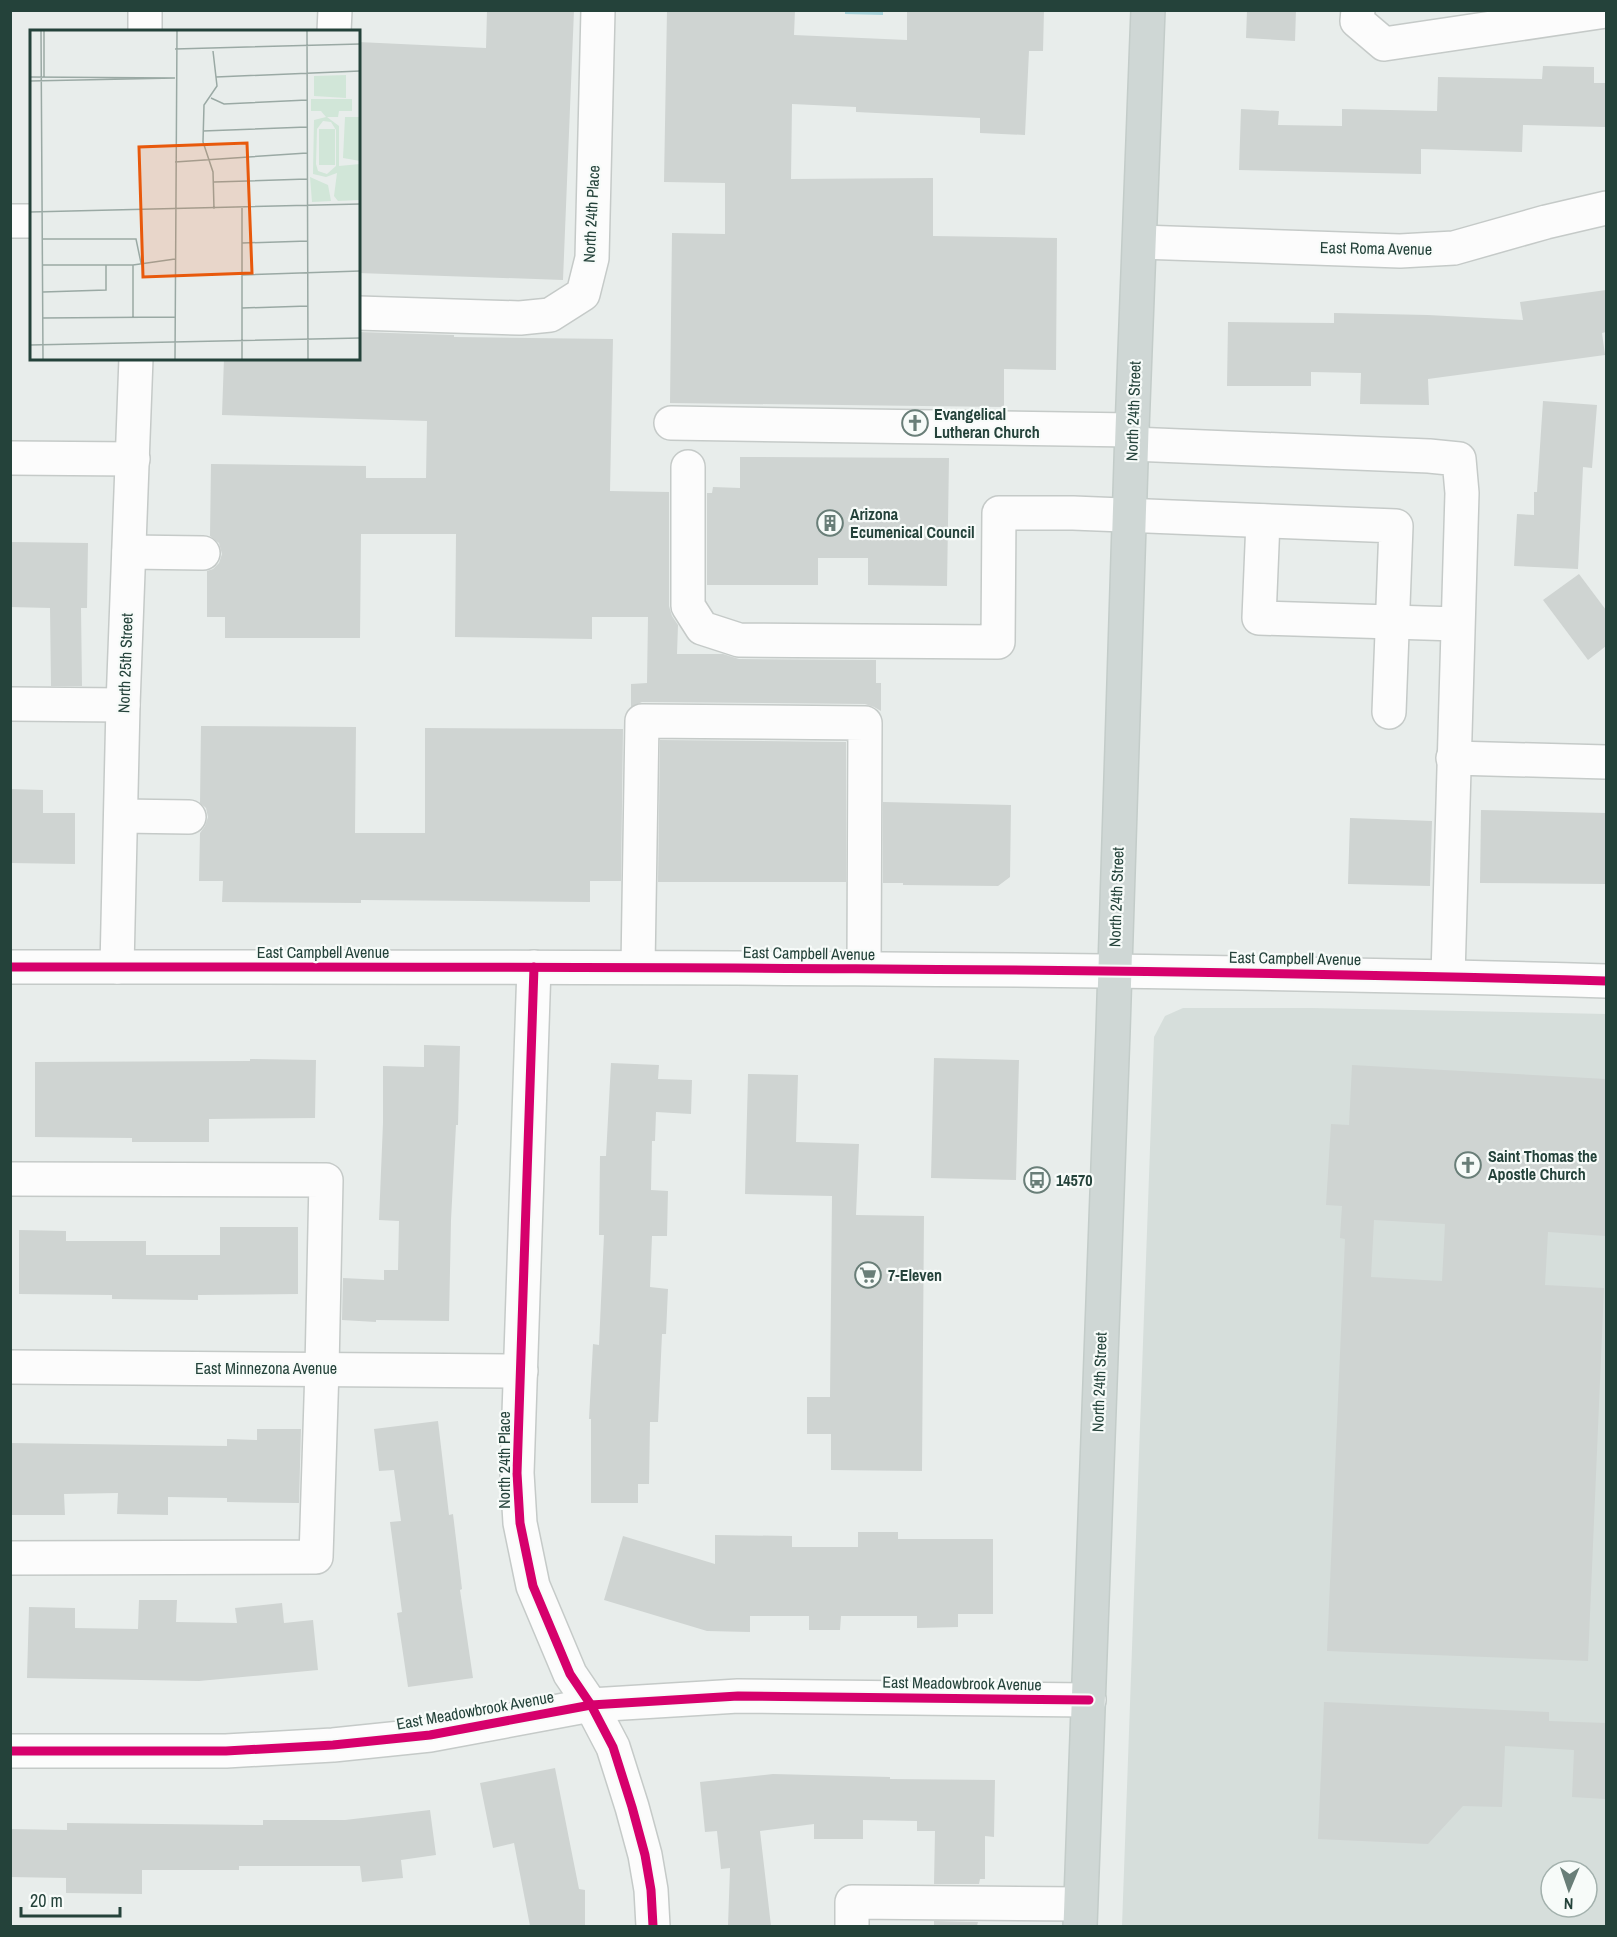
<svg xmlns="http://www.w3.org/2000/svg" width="1617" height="1937" viewBox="0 0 1617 1937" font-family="'Archivo Narrow',sans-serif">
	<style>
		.built { fill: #d6dedb; fill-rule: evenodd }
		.water { fill: #a9d4db }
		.building { fill: #cfd4d2; fill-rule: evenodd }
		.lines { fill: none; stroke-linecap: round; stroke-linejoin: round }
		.minor-casing { stroke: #c5cac8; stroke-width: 36 }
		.major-casing { stroke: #c3ccc9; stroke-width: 36 }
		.minor { stroke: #fcfcfc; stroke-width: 33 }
		.major { stroke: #cfd7d5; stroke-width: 33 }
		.cycleway-casing { stroke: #f7fbf9; stroke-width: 13 }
		.cycleway { stroke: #d6006c; stroke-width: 9 }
		.labels { text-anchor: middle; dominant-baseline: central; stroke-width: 4.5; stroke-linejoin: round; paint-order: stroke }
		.street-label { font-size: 16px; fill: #24423a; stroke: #f7fbf9 }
		.poi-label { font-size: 16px; font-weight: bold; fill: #24423a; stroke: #f7fbf9; text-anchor: start }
		.inset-road { fill: none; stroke: #9aa9a4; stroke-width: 1.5 }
		.view { fill: #e8590c; fill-opacity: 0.15; stroke: #e8590c; stroke-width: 3 }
		.inset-edge { fill: none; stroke: #24423a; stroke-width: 3 }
	</style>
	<rect width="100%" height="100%" fill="#e8edeb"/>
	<path class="built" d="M 1183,1008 L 1312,1008 L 1606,1014 L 1606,1926 L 1122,1926 L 1154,1037 L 1165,1016 ZM 1551,1871 L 1587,1871 L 1587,1907 L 1551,1907 Z"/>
	<path class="water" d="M 845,11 L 883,11 L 883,15 L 845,14 Z"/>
	<g class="building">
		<path d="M 487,10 L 574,10 L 563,280 L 358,273 L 358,42 L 486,48 Z"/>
		<path d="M 667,10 L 795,10 L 794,35 L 907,40 L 907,10 L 1044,10 L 1043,51 L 1029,51 L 1025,135 L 980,133 L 980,118 L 856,112 L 856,107 L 792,104 L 791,179 L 933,178 L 933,236 L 1057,238 L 1056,370 L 1004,369 L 1004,407 L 670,403 L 672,233 L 725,234 L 725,183 L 664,182 Z"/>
		<path d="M 1247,10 L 1296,10 L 1295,41 L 1246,38 Z"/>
		<path d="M 1543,66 L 1594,67 L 1594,83 L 1606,83 L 1606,127 L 1523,125 L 1522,152 L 1421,149 L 1421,174 L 1239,170 L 1241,109 L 1279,111 L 1278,125 L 1342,126 L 1342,109 L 1437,111 L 1438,77 L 1542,79 Z"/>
		<path d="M 1606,290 L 1606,332 L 1602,333 L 1605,355 L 1428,379 L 1429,405 L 1360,404 L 1361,373 L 1311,372 L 1311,386 L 1227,386 L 1228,322 L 1334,323 L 1334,313 L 1428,315 L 1523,320 L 1520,302 Z"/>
		<path d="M 358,332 L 454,335 L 454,337 L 613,339 L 610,491 L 669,492 L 669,606 L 672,616 L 678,625 L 677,654 L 723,654 L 739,659 L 876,660 L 876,683 L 881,683 L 881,711 L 874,707 L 865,704 L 642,702 L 631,707 L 631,684 L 647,683 L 648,617 L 592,617 L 592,639 L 455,637 L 456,534 L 361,534 L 360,638 L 225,638 L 225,617 L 207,617 L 207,571 L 213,569 L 219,563 L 222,554 L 219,543 L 210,536 L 211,464 L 366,466 L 366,478 L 426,478 L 427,421 L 222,415 L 224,358 L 358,358 Z"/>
		<path d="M 1543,401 L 1597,405 L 1592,468 L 1583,467 L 1578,569 L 1514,566 L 1517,514 L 1534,515 L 1534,492 L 1537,492 Z"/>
		<path d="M 740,457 L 949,458 L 947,586 L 868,585 L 868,558 L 818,558 L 818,585 L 707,585 L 707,493 L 712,493 L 713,487 L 740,488 Z"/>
		<path d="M 10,542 L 88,543 L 87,608 L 81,608 L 82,686 L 51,686 L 50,608 L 10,607 Z"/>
		<path d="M 1579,574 L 1606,610 L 1606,646 L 1588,660 L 1543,600 Z"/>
		<path d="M 201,726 L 356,727 L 355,833 L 425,833 L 425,728 L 623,729 L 621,881 L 590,881 L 590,902 L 361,900 L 361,903 L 222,902 L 223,881 L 199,881 L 200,833 L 205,826 L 208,817 L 206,808 L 200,803 Z"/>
		<path d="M 660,740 L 846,742 L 846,882 L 658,882 Z"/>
		<path d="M 10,789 L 43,790 L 43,813 L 75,813 L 75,864 L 10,863 Z"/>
		<path d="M 883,802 L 1011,805 L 1010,877 L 998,886 L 903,885 L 903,883 L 883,883 Z"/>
		<path d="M 1481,810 L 1606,813 L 1606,884 L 1480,883 Z"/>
		<path d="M 1350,818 L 1432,821 L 1430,886 L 1348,884 Z"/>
		<path d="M 424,1045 L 460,1046 L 458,1125 L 456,1125 L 451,1220 L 449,1321 L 376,1320 L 376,1322 L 342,1320 L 343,1278 L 384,1280 L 384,1270 L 398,1270 L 399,1221 L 379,1220 L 383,1123 L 383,1066 L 424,1067 Z"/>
		<path d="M 934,1058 L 1019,1060 L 1016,1180 L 931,1178 Z"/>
		<path d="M 250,1059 L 316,1060 L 315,1118 L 209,1119 L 209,1142 L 132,1142 L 132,1138 L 35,1137 L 35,1062 L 250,1061 Z"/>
		<path d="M 611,1063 L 659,1065 L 658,1079 L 692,1080 L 691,1114 L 656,1112 L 655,1141 L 652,1141 L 651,1190 L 668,1191 L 667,1236 L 652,1236 L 650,1287 L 668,1289 L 666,1334 L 662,1334 L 658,1422 L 650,1422 L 649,1484 L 638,1484 L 638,1503 L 591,1503 L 591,1419 L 589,1419 L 593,1344 L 599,1345 L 604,1235 L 599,1235 L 600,1156 L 606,1156 Z"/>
		<path d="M 1352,1065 L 1606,1079 L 1606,1236 L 1548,1232 L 1545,1285 L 1604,1288 L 1588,1661 L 1327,1651 L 1345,1239 L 1340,1238 L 1342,1206 L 1326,1205 L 1331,1124 L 1349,1125 ZM 1374,1220 L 1445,1224 L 1442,1281 L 1371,1277 Z"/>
		<path d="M 748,1074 L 798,1075 L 796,1142 L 859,1144 L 856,1215 L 924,1216 L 922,1471 L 831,1470 L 831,1434 L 807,1434 L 807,1397 L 830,1397 L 832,1196 L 745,1194 Z"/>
		<path d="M 220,1227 L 298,1227 L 298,1294 L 198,1295 L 198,1300 L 112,1299 L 112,1295 L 19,1294 L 19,1230 L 66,1231 L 66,1241 L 146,1241 L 146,1255 L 220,1255 Z"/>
		<path d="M 438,1421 L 449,1515 L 453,1514 L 462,1589 L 460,1590 L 473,1678 L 408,1687 L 397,1613 L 402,1612 L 390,1522 L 401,1521 L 394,1470 L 379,1471 L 374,1429 Z"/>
		<path d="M 257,1429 L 301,1429 L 299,1503 L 227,1502 L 227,1498 L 168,1497 L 168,1515 L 117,1514 L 118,1493 L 64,1494 L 65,1515 L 11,1515 L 10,1443 L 227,1446 L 227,1439 L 257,1440 Z"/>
		<path d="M 858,1532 L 898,1532 L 898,1539 L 993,1539 L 993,1614 L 958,1614 L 958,1627 L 917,1628 L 917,1616 L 841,1616 L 840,1630 L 809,1630 L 809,1616 L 750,1616 L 750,1632 L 707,1631 L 604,1600 L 623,1536 L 715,1564 L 715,1535 L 792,1536 L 792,1547 L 858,1547 Z"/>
		<path d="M 139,1600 L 177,1600 L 176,1622 L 237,1623 L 235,1608 L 282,1603 L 284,1623 L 313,1620 L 318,1670 L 199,1681 L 27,1678 L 29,1607 L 75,1608 L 75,1628 L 138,1629 Z"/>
		<path d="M 1324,1702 L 1549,1712 L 1549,1721 L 1606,1723 L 1606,1799 L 1572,1797 L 1574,1750 L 1505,1746 L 1502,1807 L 1463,1806 L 1428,1844 L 1318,1839 Z"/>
		<path d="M 555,1768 L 579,1889 L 585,1890 L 585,1926 L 530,1926 L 514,1843 L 493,1848 L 480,1783 Z"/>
		<path d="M 773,1774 L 890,1777 L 890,1779 L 995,1780 L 994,1837 L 985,1836 L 985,1879 L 980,1879 L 979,1884 L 934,1884 L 935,1831 L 917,1831 L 917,1821 L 863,1820 L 863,1839 L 814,1839 L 814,1824 L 760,1831 L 771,1926 L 728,1926 L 730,1868 L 721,1869 L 717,1831 L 705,1832 L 700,1782 Z"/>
		<path d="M 430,1810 L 436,1855 L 401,1860 L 403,1878 L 362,1882 L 360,1866 L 239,1866 L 239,1870 L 142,1870 L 142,1894 L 66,1893 L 66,1878 L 10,1877 L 10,1829 L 67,1830 L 67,1823 L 263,1825 L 263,1820 L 345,1820 Z"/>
		<path d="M 934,1921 L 978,1922 L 977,1926 L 934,1926 Z"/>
	</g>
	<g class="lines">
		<g class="minor-casing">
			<g id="minor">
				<path d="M 1358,10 L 1357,21 L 1384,44 L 1606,11"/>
				<path d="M 145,32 L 145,10"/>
				<path d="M 334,32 L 335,10"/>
				<path d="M 10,221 L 32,221"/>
				<path d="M 1140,242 L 1400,251 L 1454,248 L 1546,222 L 1606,208"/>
				<path d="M 358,313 L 520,318 L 550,315 L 583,294 L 592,258 L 598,10"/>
				<path d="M 671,423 L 1132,430"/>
				<path d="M 1132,444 L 1429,456 L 1459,459 L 1462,493 L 1448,976"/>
				<path d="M 10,458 L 133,459"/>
				<path d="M 688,467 L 688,606 L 702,628 L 739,640 L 998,642 L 999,513 L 1073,513 L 1396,526 L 1389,712"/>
				<path d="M 1263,521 L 1259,618 L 1457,624"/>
				<path d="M 129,552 L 203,553"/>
				<path d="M 10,704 L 123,705"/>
				<path d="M 1453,758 L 1606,762"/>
				<path d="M 121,816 L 189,817"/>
				<path d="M 10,967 C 543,967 1075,966 1606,981"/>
				<path d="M 117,967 L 123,705 L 136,358"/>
				<path d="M 534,967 L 517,1473 L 520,1523 L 533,1586 L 570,1674 L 591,1705 L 613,1747 L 632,1807 L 645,1855 L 651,1890 L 653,1926"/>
				<path d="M 638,967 L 642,721 L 865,723 L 864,968"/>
				<path d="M 10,1179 L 326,1180 L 322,1368 L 316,1557 L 10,1558"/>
				<path d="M 10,1367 L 521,1371"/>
				<path d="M 10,1751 L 226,1751 L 333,1745 L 430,1735 L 591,1705 L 738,1696 L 1089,1700"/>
				<path d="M 852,1926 L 852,1902 L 1080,1904"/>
			</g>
		</g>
		<g class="major-casing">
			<path id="major" d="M 1080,1926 L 1113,1031 L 1132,430 L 1148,10"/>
		</g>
		<use href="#minor" class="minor"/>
		<use href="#major" class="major"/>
		<g class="cycleway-casing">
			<g id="cycleway">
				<path d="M 10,967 C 543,967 1075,966 1606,981"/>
				<path d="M 534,967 L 517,1473 L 520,1523 L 533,1586 L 570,1674 L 591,1705 L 613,1747 L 632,1807 L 645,1855 L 651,1890 L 653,1926"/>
				<path d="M 10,1751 L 226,1751 L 333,1745 L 430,1735 L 591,1705 L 738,1696 L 1089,1700"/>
			</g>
		</g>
		<use href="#cycleway" class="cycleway"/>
	</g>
	<defs>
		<g id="church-ring" transform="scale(1.35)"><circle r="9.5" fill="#f7fbf9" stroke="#697e78" stroke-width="1.5"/><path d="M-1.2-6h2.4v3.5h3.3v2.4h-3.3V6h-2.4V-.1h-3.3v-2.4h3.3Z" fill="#697e78"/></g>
		<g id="building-ring" transform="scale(1.35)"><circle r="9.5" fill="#f7fbf9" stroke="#697e78" stroke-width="1.5"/><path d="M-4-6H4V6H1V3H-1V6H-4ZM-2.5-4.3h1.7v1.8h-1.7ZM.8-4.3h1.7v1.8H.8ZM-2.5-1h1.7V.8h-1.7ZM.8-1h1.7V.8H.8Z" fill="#697e78"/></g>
		<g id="bus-ring" transform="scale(1.35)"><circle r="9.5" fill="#f7fbf9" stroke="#697e78" stroke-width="1.5"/><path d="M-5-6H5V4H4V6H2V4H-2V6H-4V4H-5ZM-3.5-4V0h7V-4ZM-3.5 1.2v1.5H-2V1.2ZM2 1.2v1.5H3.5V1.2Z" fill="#697e78"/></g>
		<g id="supermarket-ring" transform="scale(1.35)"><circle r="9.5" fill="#f7fbf9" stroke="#697e78" stroke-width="1.5"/><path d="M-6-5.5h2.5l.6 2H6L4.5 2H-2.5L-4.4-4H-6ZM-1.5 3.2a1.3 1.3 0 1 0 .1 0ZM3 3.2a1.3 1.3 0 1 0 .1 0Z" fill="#697e78"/></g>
	</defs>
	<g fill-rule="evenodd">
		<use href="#church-ring" x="915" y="423"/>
		<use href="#building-ring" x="830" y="523"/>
		<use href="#church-ring" x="1468" y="1165"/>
		<use href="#bus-ring" x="1037" y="1180"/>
		<use href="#supermarket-ring" x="868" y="1275"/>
	</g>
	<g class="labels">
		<g class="street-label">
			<text transform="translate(591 214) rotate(-87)">North 24th Place</text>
			<text transform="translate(1376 248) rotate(1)">East Roma Avenue</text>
			<text transform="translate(1133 411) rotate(-88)">North 24th Street</text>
			<text transform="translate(125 663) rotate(-88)">North 25th Street</text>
			<text transform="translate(1116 897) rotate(-88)">North 24th Street</text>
			<text x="323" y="952">East Campbell Avenue</text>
			<text transform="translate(809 953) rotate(1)">East Campbell Avenue</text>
			<text transform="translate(1295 958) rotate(1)">East Campbell Avenue</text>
			<text x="266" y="1368">East Minnezona Avenue</text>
			<text transform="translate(1099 1382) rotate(-88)">North 24th Street</text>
			<text transform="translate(504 1460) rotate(-90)">North 24th Place</text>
			<text transform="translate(962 1683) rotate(1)">East Meadowbrook Avenue</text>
			<text transform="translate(475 1710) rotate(-10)">East Meadowbrook Avenue</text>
		</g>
		<g class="poi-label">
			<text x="934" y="414">Evangelical<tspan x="934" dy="18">Lutheran Church</tspan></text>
			<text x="850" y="514">Arizona<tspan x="850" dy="18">Ecumenical Council</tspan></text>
			<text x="1488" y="1156">Saint Thomas the<tspan x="1488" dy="18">Apostle Church</tspan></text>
			<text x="1056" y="1180">14570</text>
			<text x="888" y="1275">7-Eleven</text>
		</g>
	</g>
	<g transform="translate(30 30)">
		<rect width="330" height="330" fill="#e8edeb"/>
		<path d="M 316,45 L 316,68 L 284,66 L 284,46 ZM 281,69 L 322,69 L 322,81 L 309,81 L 308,87 L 297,87 L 309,96 L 309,136 L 330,134 L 330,170 L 308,171 L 304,166 L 307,143 L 296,147 L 283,144 L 284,90 L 296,87 L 291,81 L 281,81 ZM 293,91 L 301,92 L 306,100 L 306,136 L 297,144 L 288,141 L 286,134 L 287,99 ZM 315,87 L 330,87 L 330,131 L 313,128 ZM 289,99 L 305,99 L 305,135 L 289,135 ZM 280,147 L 298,155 L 301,171 L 282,172 Z" fill="#d1e6d8" fill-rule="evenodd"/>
		<path class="inset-road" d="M 11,1 L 13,329M 14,1 L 14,47M 277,1 L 278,329M 145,19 L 330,14M 183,21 L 187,56 L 174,75 L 173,112 L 183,142 L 184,179M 0,47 L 145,48M 186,47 L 330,41M 0,51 L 145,48M 181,68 L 194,74 L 277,70M 173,101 L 277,97M 145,132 L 277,123M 184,152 L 277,149M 212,178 L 212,329M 0,182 L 330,174M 13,209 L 106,209 L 111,233M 212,213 L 278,211M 12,235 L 103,235 L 145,229M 212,245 L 330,241M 13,262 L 76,260 L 76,235M 212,278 L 278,276M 103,287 L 103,235M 12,288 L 145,287M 0,315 L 330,308M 145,329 L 147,1"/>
		<path class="view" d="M 217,113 L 222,243 L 113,247 L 109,117 Z"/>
		<rect width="330" height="330" class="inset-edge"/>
	</g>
	<rect width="1617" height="1937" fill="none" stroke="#24423a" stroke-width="24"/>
	<g transform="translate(1569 1889) rotate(182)"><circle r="28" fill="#f7fbf9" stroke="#a3b1ad" stroke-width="1.5"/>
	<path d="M0-4.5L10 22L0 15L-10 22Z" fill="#697e78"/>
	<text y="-9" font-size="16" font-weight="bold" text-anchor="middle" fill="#24423a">N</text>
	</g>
	<path d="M21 1907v9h99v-9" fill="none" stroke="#24423a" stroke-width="3"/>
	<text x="30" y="1907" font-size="18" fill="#24423a" stroke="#f7fbf9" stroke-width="4.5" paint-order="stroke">20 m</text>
</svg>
